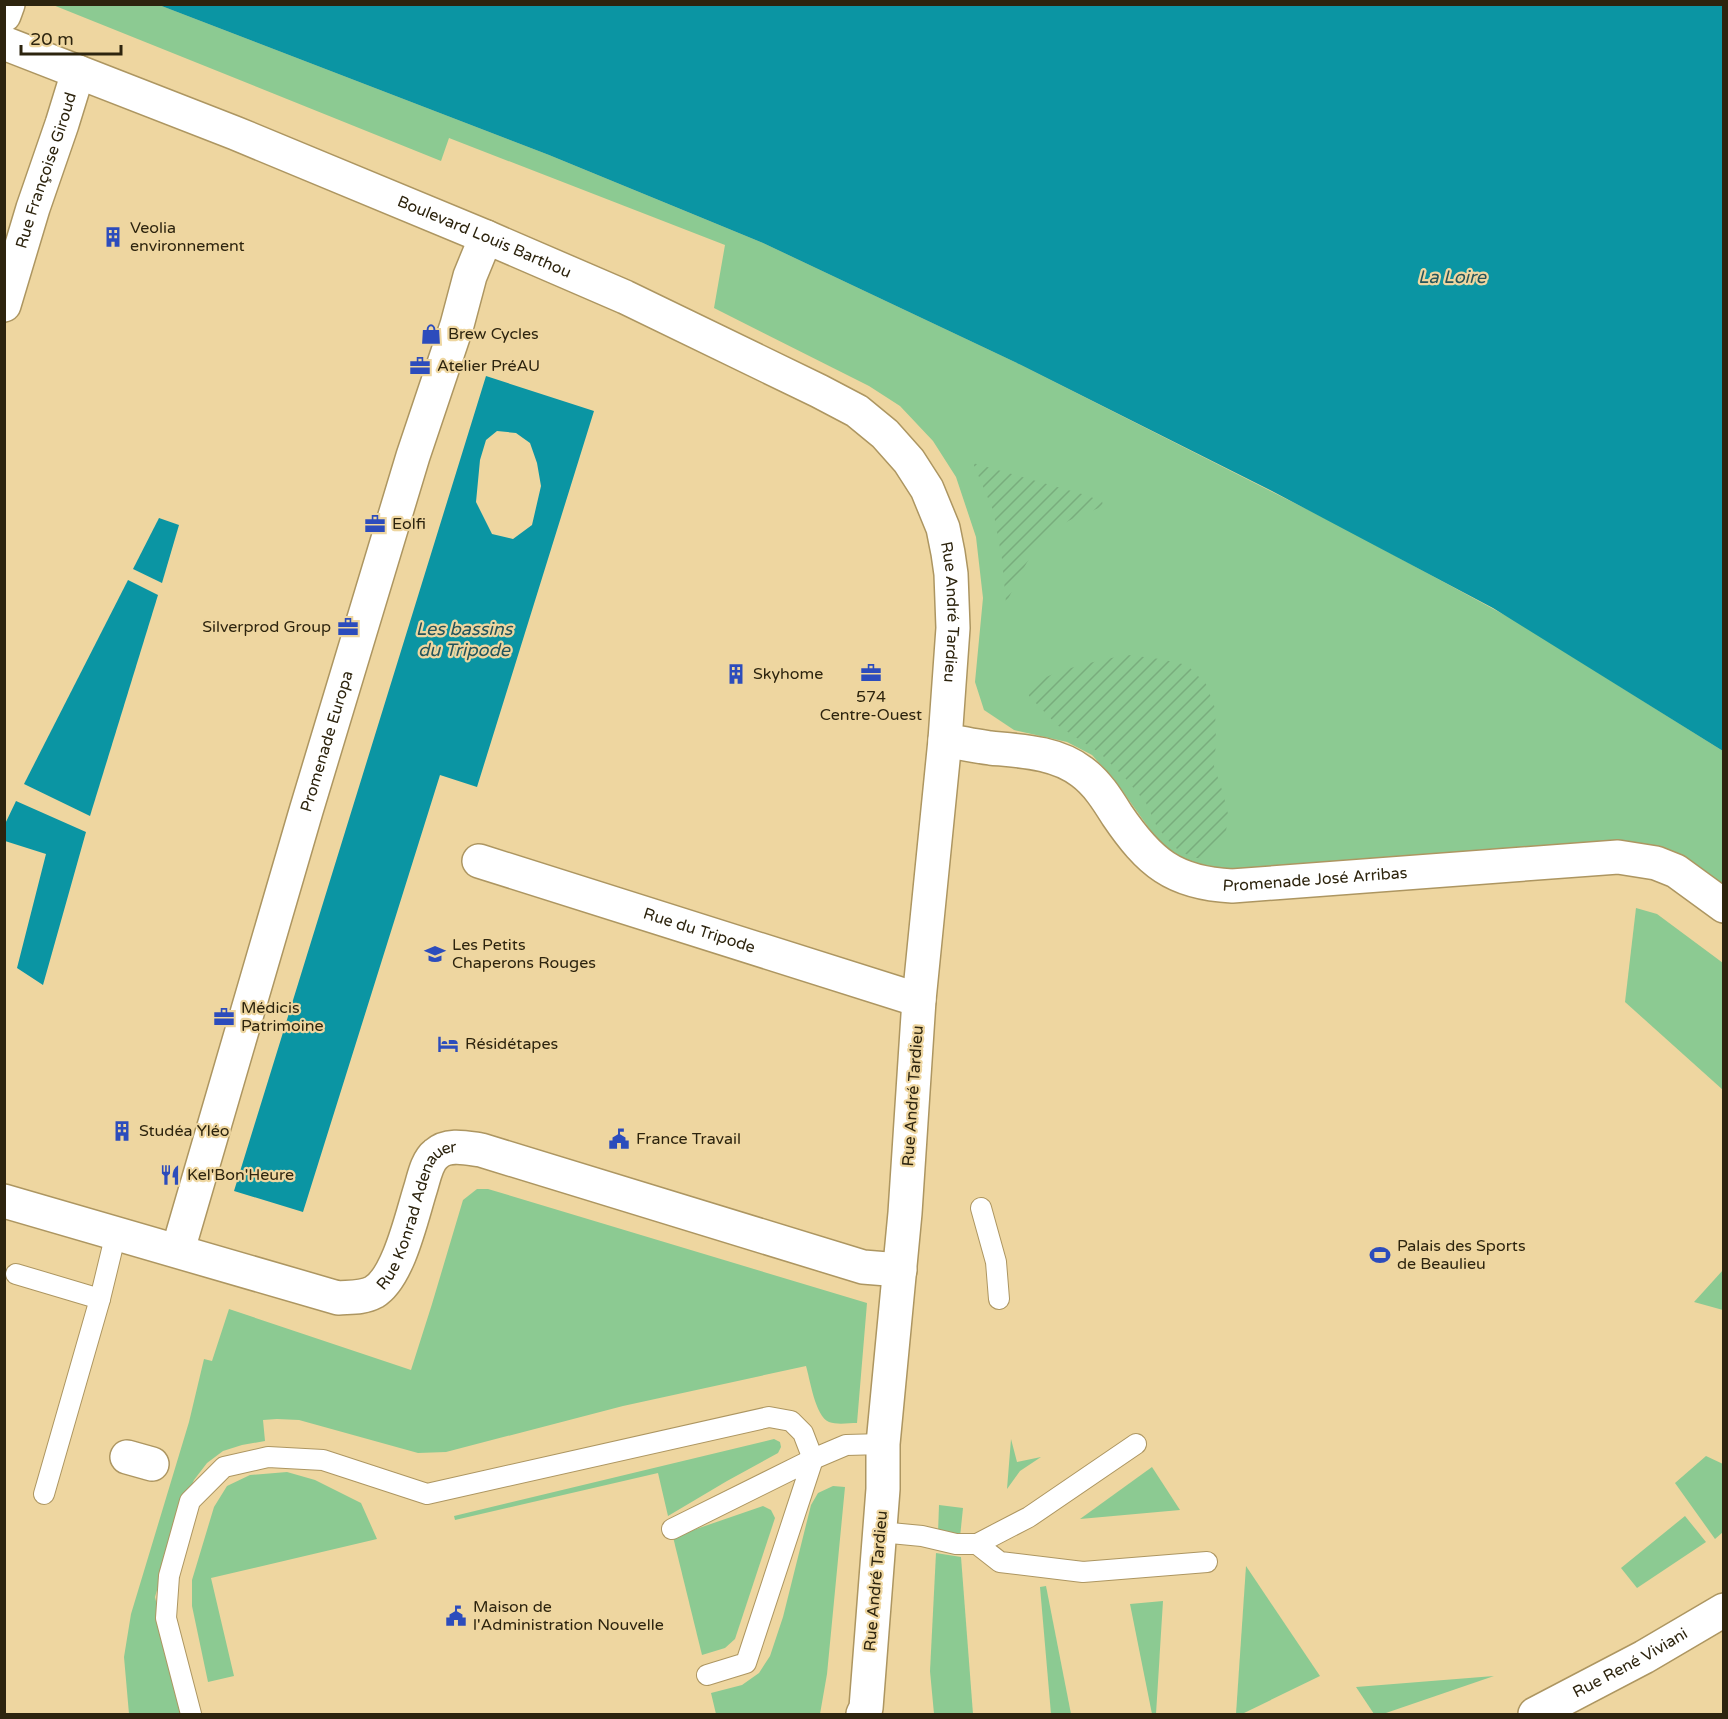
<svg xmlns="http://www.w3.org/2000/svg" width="1728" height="1719" viewBox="0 0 1728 1719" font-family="'Varela Round',sans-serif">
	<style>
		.green { fill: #8cca92 }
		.garden { fill: url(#garden-furrows) }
		.water { fill: #0b95a3; fill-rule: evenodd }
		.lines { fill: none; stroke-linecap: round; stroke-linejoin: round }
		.lane-casing { stroke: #ad9661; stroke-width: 22 }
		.street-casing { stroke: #ad9661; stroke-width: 36 }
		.primary-casing { stroke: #ad9661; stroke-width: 36 }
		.lane { stroke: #fff; stroke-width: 20 }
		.street { stroke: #fff; stroke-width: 33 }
		.primary { stroke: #fff; stroke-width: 33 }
		.labels { text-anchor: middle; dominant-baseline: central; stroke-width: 4.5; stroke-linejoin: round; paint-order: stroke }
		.street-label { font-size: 16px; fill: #2d240e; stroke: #eed6a0 }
		.poi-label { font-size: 16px; fill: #2d240e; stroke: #eed6a0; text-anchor: start }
		.water-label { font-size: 18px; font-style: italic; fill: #23545b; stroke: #eed6a0 }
	</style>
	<defs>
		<pattern id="garden-furrows" width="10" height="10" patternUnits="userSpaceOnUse" patternTransform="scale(1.5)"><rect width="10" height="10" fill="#8cca92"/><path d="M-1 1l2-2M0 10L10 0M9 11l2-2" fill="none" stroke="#79ad7d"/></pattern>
	</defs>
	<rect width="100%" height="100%" fill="#eed6a0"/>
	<g class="green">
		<path d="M 53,5 L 159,5 L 549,155 L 763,243 L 1021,365 L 1340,526 L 1512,619 L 1723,751 L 1723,886 L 1678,858 L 1220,871 L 1190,866 L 1166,852 L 1113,778 L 1092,755 L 1067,742 L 1014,730 L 984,710 L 975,682 L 983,598 L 976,537 L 956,477 L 933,441 L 900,406 L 869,386 L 714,308 L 725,245 L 449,138 L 441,161 Z"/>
		<path d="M 1636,908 L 1657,914 L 1723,963 L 1723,1090 L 1625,1002 Z"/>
		<path d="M 477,1189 L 488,1189 L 867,1303 L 857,1423 C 849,1423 837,1425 829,1422 C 815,1416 810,1379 806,1366 L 623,1406 L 446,1452 L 418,1453 L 299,1420 L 277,1419 L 263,1420 L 265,1441 L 242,1445 L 223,1451 L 207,1463 L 194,1480 L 184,1502 L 167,1556 L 155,1597 L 183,1714 L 129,1714 L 124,1657 L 131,1614 L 189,1422 L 204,1359 L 212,1361 L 229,1309 L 411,1370 L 432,1304 L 463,1200 Z"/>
		<path d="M 1723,1270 L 1723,1310 L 1694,1302 Z"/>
		<path d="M 774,1439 L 780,1442 L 781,1447 L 778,1453 L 727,1481 L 668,1516 L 658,1473 L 455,1520 L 454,1516 Z"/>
		<path d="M 1011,1439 L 1017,1462 L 1041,1457 L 1020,1471 L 1007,1489 Z"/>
		<path d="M 1706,1456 L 1723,1464 L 1723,1532 L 1715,1539 L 1675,1483 Z"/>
		<path d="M 1152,1467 L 1180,1510 L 1080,1519 Z"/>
		<path d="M 287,1472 L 315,1480 L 361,1503 L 377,1539 L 211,1578 L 234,1676 L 208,1682 L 192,1606 L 192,1580 L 214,1507 L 227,1486 L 250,1475 Z"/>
		<path d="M 833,1486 L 845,1487 L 827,1674 L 820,1714 L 716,1714 L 711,1693 L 742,1685 L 759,1673 L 770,1656 L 783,1617 L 811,1505 L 818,1493 Z"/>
		<path d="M 939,1505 L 963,1508 L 960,1537 L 938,1533 Z"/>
		<path d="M 763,1506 L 771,1510 L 775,1518 L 735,1639 L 725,1648 L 702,1655 L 673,1537 Z"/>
		<path d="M 1685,1516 L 1706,1542 L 1637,1588 L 1621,1568 Z"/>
		<path d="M 936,1553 L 961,1557 L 973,1714 L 934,1714 L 930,1671 Z"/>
		<path d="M 1246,1566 L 1320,1676 L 1242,1714 L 1236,1714 Z"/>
		<path d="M 1046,1586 L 1071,1714 L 1051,1714 L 1040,1587 Z"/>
		<path d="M 1163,1601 L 1156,1714 L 1152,1714 L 1130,1604 Z"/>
		<path d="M 1494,1676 L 1383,1714 L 1374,1714 L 1356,1687 Z"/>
	</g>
	<g class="garden">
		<path d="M 973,463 L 1082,494 L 1102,501 L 1103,506 C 1089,513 1073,517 1060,526 C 1032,544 1021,575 1006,603 L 1002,559 L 993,510 Z"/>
		<path d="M 1128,655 L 1160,659 L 1187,665 L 1206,684 L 1215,708 L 1216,742 L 1214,766 L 1223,793 L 1228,814 L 1226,832 L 1217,850 L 1206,858 L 1193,858 L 1174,847 L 1157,827 L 1146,803 L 1126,779 L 1100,753 L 1057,725 L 1029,696 L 1028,688 C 1049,670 1100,660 1128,655 Z"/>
	</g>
	<g class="water">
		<path d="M 159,5 L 1723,5 L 1723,751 L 1493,608 L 1272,491 L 1021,365 L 763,243 L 695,215 L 549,155 Z"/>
		<path d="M 486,376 L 594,411 L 477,787 L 440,775 L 303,1212 L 234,1191 ZM 497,431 L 516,433 L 530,443 L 537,463 L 541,486 L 532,525 L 513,539 L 492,534 L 476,502 L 480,460 L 486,440 Z"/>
		<path d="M 159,518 L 179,525 L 162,583 L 133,569 Z"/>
		<path d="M 128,580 L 158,595 L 90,816 L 24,784 Z"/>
		<path d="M 16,801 L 86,832 L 43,985 L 17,968 L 46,854 L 5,841 L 5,824 Z"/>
	</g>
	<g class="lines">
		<g class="lane-casing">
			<g id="lane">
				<path d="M 981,1208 L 996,1262 L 999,1299"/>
				<path d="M 16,1274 L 100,1299"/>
				<path d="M 44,1494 L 100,1299 L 116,1233"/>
				<path d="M 672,1529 L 813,1459 L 746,1663 L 707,1675"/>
				<path d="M 880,1532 L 922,1536 L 956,1544 L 977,1544 L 1029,1517 L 1136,1444"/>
				<path d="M 977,1544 L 1000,1562 L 1083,1572 L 1207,1562"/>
				<path d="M 191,1714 L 166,1618 L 169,1576 L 190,1501 L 224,1467 L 268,1457 L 323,1460 L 427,1494 L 769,1417 L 791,1421 L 803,1433 L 813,1459 L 846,1445 L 883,1444"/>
			</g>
		</g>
		<g class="street-casing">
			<g id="street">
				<path id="s1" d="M 4,43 L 235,133 L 486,237 L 625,297 L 819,391 L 857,411 L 885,434 L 909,461 L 927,489 L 943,528 L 948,553 L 951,574 L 953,628 L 945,740 L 919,1000 L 905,1213 L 883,1444 L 883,1489 L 866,1708 L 863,1714"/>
				<path id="s2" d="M 4,305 L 33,208 L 62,124 L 78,72"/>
				<path id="s3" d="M 945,740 C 960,743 975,746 990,748 C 1021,751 1056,752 1082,772 C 1097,783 1107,799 1117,815 C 1149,862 1173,883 1232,886 L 1618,857 L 1656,863 L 1676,871 L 1724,906"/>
				<path id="s4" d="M 479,861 L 919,1000"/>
				<path id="s5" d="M 4,1201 L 338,1298 C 350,1297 363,1298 374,1292 C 399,1277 412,1215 421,1187 C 424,1177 427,1161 436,1154 C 448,1143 467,1148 481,1150 L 863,1267 L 900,1270"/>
				<path id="s6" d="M 178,1250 L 306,811 L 413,456 L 457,325 L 470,276 L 486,237"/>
				<path d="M 127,1457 L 152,1464"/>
			</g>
		</g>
		<g class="primary-casing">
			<g id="primary">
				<path d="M 4,15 L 8,4"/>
				<path id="s7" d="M 1535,1714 L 1644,1657 L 1724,1610"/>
			</g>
		</g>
		<use href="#lane" class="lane"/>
		<use href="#street" class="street"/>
		<use href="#primary" class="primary"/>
	</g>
	<defs>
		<g id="building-bare" transform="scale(1.62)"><path d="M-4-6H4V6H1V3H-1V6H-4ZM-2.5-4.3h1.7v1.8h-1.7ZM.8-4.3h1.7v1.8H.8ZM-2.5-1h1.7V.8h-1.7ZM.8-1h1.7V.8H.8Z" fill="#2c4cbc" stroke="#eed6a0" stroke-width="2.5" paint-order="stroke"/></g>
		<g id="shop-bare" transform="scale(1.62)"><path d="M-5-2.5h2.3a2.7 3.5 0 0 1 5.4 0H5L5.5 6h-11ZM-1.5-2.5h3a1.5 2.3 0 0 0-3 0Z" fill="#2c4cbc" stroke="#eed6a0" stroke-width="2.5" paint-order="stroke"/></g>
		<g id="office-bare" transform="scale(1.62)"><path d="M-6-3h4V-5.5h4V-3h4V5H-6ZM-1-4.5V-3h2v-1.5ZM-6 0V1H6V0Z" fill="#2c4cbc" stroke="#eed6a0" stroke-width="2.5" paint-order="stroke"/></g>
		<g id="school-bare" transform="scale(1.62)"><path d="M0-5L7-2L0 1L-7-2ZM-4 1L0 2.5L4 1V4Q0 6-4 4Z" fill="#2c4cbc" stroke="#eed6a0" stroke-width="2.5" paint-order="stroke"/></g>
		<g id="hotel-bare" transform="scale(1.62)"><path d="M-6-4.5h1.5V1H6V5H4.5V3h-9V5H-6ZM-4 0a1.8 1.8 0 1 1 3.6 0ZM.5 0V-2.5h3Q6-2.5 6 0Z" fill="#2c4cbc" stroke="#eed6a0" stroke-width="2.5" paint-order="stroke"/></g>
		<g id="civic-bare" transform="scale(1.62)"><path d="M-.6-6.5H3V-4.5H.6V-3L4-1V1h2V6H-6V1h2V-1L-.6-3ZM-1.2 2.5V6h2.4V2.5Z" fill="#2c4cbc" stroke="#eed6a0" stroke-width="2.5" paint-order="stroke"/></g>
		<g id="restaurant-bare" transform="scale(1.62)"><path d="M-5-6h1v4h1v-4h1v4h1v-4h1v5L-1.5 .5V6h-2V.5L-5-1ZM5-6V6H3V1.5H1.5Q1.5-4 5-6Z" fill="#2c4cbc" stroke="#eed6a0" stroke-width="2.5" paint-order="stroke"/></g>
		<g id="stadium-bare" transform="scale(1.62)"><path d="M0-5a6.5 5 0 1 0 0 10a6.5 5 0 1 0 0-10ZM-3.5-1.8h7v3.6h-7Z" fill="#2c4cbc" stroke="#eed6a0" stroke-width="2.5" paint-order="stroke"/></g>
	</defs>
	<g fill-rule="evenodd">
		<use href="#building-bare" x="113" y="237"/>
		<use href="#shop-bare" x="431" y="334"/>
		<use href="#office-bare" x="420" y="366"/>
		<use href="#office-bare" x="375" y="524"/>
		<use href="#office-bare" x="348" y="627"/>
		<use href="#office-bare" x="871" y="673"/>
		<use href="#building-bare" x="736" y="674"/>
		<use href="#school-bare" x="435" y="954"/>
		<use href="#office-bare" x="224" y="1017"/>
		<use href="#hotel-bare" x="448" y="1044"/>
		<use href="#building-bare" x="122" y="1131"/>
		<use href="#civic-bare" x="619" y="1139"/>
		<use href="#restaurant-bare" x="170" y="1175"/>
		<use href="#stadium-bare" x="1380" y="1255"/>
		<use href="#civic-bare" x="456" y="1616"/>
	</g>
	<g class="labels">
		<g class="street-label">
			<text stroke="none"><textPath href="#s2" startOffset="141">Rue Françoise Giroud</textPath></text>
			<text stroke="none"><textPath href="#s1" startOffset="518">Boulevard Louis Barthou</textPath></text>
			<text stroke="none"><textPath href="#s1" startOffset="1162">Rue André Tardieu</textPath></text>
			<text stroke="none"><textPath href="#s6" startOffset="530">Promenade Europa</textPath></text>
			<text stroke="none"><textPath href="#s3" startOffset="423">Promenade José Arribas</textPath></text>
			<text stroke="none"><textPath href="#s4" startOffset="231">Rue du Tripode</textPath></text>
			<text transform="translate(913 1096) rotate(-86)">Rue André Tardieu</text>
			<text stroke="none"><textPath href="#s5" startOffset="476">Rue Konrad Adenauer</textPath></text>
			<text transform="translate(876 1581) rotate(-85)">Rue André Tardieu</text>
			<text stroke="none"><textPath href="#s7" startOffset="108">Rue René Viviani</textPath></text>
		</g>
		<g class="poi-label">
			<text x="130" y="228">Veolia<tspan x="130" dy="18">environnement</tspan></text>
			<text x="448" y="334">Brew Cycles</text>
			<text x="437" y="366">Atelier PréAU</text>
			<text x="392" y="524">Eolfi</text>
			<text x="331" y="627" text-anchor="end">Silverprod Group</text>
			<text x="753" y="674">Skyhome</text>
			<text x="871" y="697" text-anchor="middle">574<tspan x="871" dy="18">Centre-Ouest</tspan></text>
			<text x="452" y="945">Les Petits<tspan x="452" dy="18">Chaperons Rouges</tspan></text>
			<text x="241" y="1008">Médicis<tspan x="241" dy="18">Patrimoine</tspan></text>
			<text x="465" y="1044">Résidétapes</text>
			<text x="139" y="1131">Studéa Yléo</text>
			<text x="636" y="1139">France Travail</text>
			<text x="187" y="1175">Kel'Bon'Heure</text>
			<text x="1397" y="1246">Palais des Sports<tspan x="1397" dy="18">de Beaulieu</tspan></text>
			<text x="473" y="1607">Maison de<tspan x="473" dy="18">l'Administration Nouvelle</tspan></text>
		</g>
		<g class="water-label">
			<text x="1452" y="277">La Loire</text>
			<text x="464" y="629">Les bassins<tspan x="464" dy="21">du Tripode</tspan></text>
		</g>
	</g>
	<rect width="1728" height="1719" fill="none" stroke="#2d240e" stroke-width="12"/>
	<path d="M21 45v9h100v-9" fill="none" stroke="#2d240e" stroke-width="3"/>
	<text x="30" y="45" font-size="18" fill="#2d240e" stroke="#eed6a0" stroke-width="4.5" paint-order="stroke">20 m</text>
</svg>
